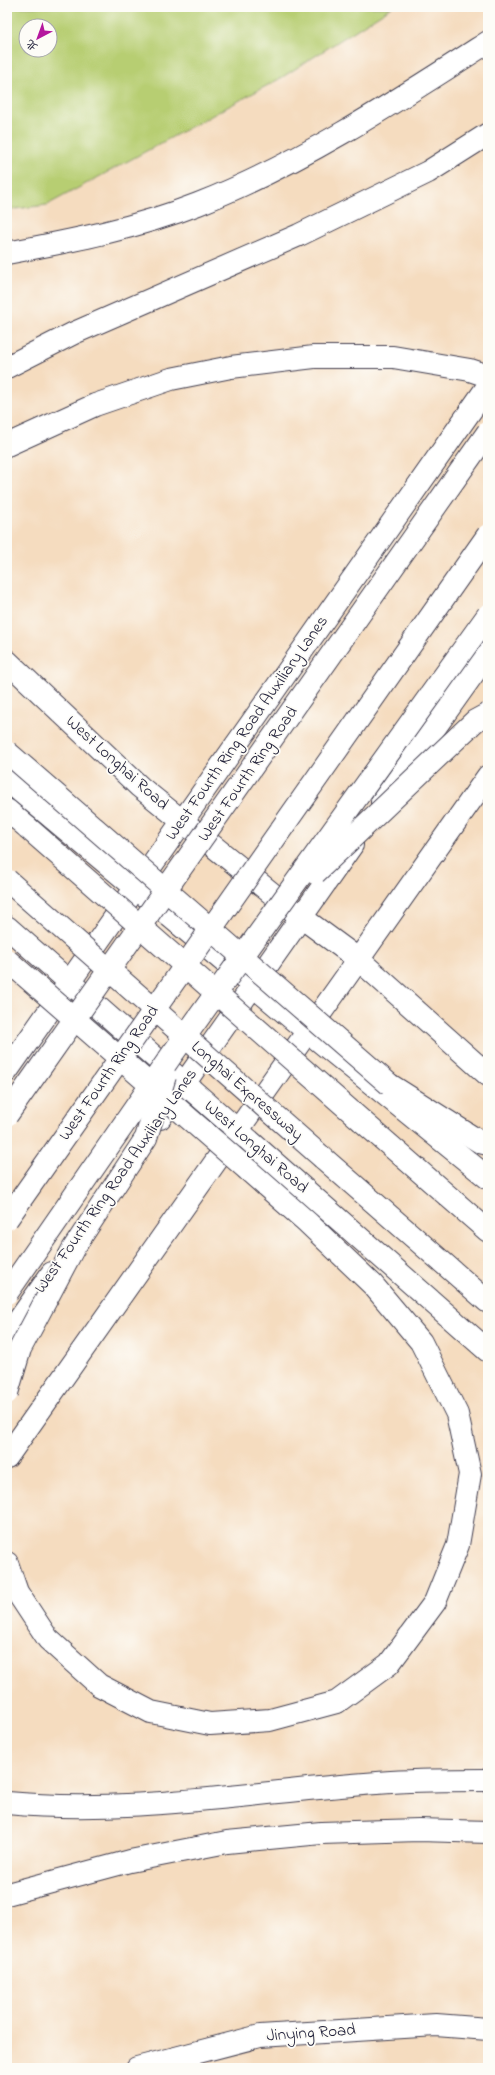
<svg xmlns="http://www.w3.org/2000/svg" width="495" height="2075" viewBox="0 0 495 2075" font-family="'Indie Flower','LXGW WenKai TC',sans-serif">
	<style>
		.green { fill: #b7ce72; stroke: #6c7856; fill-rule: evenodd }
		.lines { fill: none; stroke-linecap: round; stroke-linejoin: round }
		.secondary-casing { stroke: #423e4f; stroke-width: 24 }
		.primary-casing { stroke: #423e4f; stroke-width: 24 }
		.highway-casing { stroke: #423e4f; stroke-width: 24 }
		.secondary { stroke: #fff; stroke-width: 22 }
		.primary { stroke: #fff; stroke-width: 22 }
		.highway { stroke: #fff; stroke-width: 22 }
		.highway-bridge-casing { stroke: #423e4f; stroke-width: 24; stroke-linecap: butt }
		.highway-bridge { stroke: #fff; stroke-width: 22 }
		.labels { text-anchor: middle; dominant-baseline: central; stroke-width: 3.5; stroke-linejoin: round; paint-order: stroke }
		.street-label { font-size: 17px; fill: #22223b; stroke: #fdfcf7 }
	</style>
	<rect width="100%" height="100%" fill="#fdfcf7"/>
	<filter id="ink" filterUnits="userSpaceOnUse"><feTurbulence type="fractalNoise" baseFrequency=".025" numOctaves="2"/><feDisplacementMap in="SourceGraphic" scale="8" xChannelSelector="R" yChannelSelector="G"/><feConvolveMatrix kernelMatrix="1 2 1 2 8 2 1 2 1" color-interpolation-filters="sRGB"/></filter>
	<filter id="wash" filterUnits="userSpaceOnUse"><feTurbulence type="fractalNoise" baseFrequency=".012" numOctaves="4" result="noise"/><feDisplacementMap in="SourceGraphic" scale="16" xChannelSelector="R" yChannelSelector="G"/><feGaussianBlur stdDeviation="0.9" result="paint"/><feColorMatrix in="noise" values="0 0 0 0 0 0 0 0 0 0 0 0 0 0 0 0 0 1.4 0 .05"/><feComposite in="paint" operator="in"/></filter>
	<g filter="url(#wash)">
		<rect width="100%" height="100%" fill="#f5dcbf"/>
		<path class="green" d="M 7,7 L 392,7 L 281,78 L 47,205 L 7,210 ZM 26,26 L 50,26 L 50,50 L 26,50 Z"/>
	</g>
	<g filter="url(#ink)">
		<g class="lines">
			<g class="secondary-casing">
				<g id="secondary">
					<path d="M 7,661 L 140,787 L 301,917 L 358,959 L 488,1075"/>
					<path d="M 7,780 L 307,1031 L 488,1178"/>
					<path d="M 7,927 L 488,1351"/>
					<path d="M 7,1457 L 488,776"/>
					<path d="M 137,2068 L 260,2036 L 436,2025 L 488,2029"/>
				</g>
			</g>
			<g class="primary-casing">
				<g id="primary">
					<path d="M 382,802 L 488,653"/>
					<path d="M 7,1071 L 488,386"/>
					<path d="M 160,1118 L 352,845"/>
					<path d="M 7,1337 L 52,1273"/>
				</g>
			</g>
			<g class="highway-casing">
				<g id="highway">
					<path d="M 7,253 C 71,241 137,228 198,204 C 302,163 395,102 488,42"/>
					<path d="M 7,367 L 74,333 L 299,235 L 428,172 L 488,134"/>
					<path d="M 7,445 L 95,405 L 171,379 L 231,367 L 314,357 L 393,357 L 470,370 L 488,376"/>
					<path d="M 7,810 L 28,828"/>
					<path d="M 390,1085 L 480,1142 L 488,1144"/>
					<path d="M 362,1121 L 488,1231"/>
					<path d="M 323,1158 L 488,1302"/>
					<path d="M 7,1563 L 17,1592 L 48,1639 L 99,1685 L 151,1712 L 210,1724 L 270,1720 L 337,1702 L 389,1664 L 435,1602 L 458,1545 L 470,1474 L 457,1414 L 421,1342 L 373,1285 L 307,1222 L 248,1170"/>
					<path d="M 7,1803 C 135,1815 263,1790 391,1782 C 423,1780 456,1780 488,1780"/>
					<path d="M 7,1894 L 130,1861 L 227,1842 L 321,1833 L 419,1830 L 488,1832"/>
				</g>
			</g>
			<use href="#secondary" class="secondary"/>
			<use href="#primary" class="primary"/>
			<use href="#highway" class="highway"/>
			<g class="highway-bridge-casing">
				<g id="highway-bridge">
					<path d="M 7,752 L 390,1085"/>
					<path d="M 28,828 L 362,1121"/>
					<path d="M 315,873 L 475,721 L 488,714"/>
					<path d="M 7,880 L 323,1158"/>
					<path d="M 7,960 L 248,1170"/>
					<path d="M 7,1115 L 488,432"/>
					<path d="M 7,1219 L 488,535"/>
					<path d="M 7,1293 L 171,1056 L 488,615"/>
					<path d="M 7,1393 L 20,1349 L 73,1249 L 146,1138 L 165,1076"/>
				</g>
			</g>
			<use href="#highway-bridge" class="highway-bridge"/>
		</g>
	</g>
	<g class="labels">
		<g class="street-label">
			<text transform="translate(247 728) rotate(-55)">West Fourth Ring Road Auxiliary Lanes</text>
			<text transform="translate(117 763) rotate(42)">West Longhai Road</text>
			<text transform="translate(248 774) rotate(-55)">West Fourth Ring Road</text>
			<text transform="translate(109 1073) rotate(-55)">West Fourth Ring Road</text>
			<text transform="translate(247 1091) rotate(41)">Longhai Expressway</text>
			<text transform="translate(256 1147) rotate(41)">West Longhai Road</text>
			<text transform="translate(116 1181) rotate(-55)">West Fourth Ring Road Auxiliary Lanes</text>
			<text transform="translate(311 2033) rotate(-4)">Jinying Road</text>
		</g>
	</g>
	<rect width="495" height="2075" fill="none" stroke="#fdfcf7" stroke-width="24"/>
	<g transform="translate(38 38) rotate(221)"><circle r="19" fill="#fdfcf7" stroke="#a5a5ac"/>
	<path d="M0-3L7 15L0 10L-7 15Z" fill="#b5179e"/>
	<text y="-6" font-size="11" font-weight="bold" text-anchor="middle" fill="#22223b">北</text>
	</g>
</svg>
